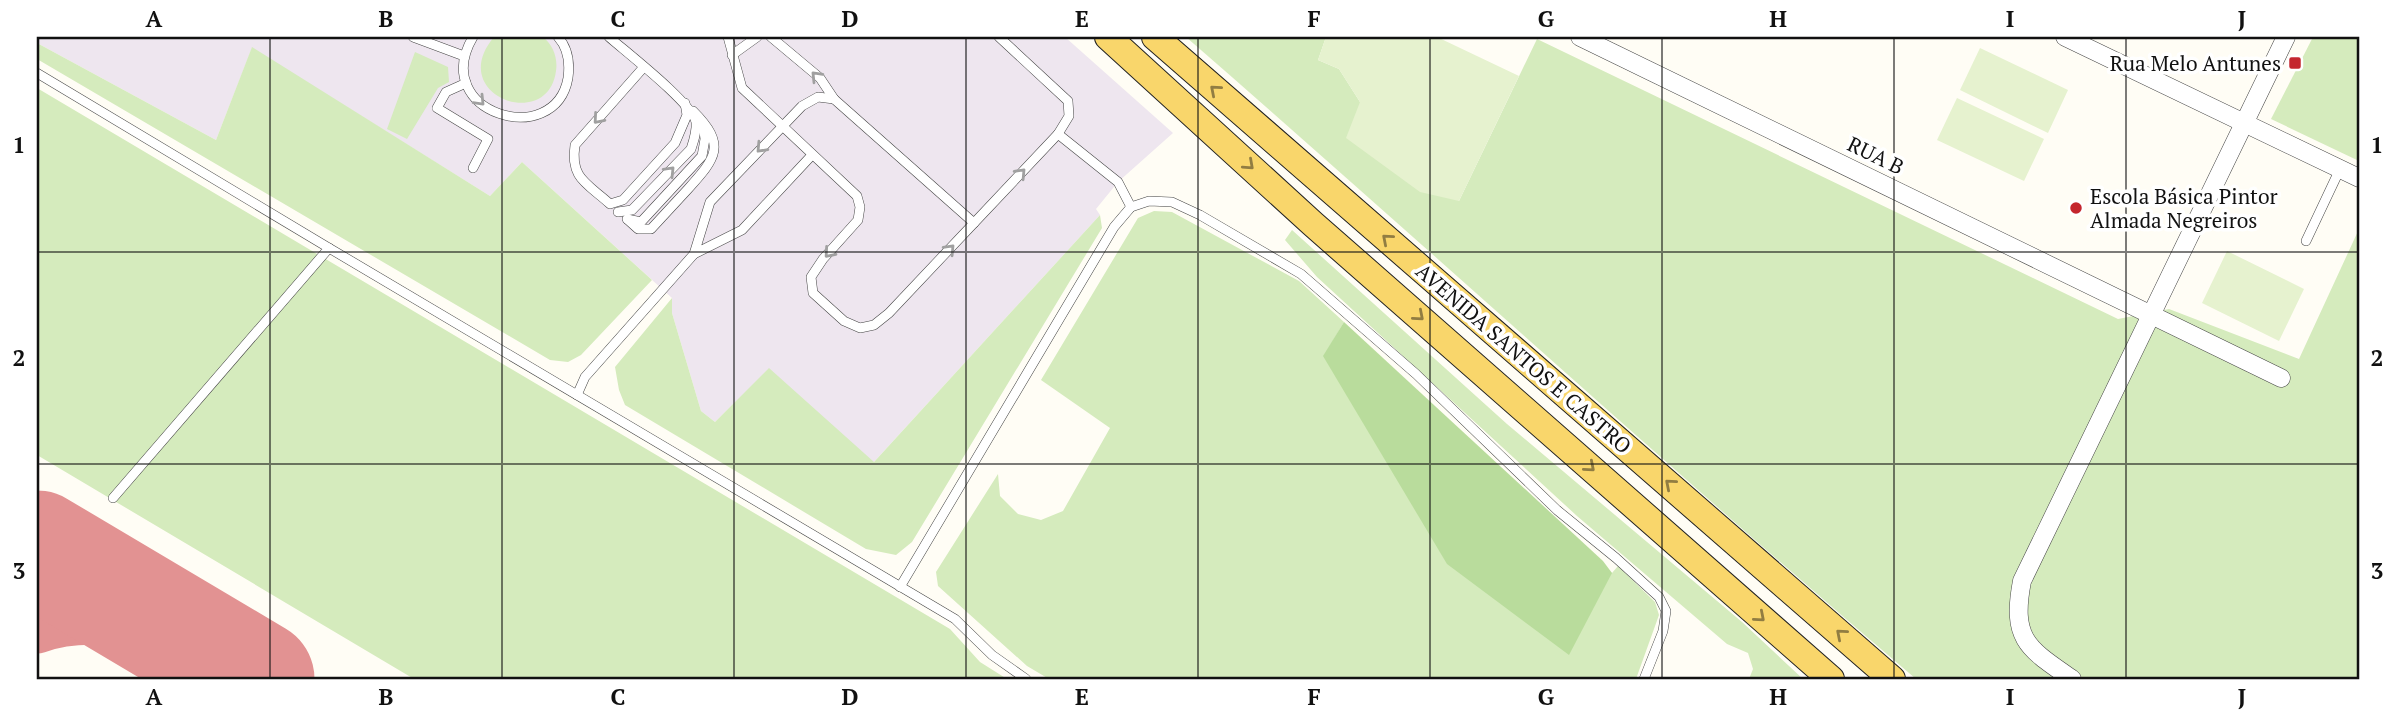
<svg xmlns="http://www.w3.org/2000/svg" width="2396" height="716" viewBox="0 0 2396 716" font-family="'PT Serif',serif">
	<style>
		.industrial { fill: #eee6ef }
		.green { fill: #d5ebbd }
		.forest { fill: #b9dc9c }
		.pitch { fill: #e6f2cf }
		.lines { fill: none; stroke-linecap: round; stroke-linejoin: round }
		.taxiway { stroke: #e29292; stroke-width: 47 }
		.runway { stroke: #e29292; stroke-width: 117 }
		.lane-casing { stroke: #444; stroke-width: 10 }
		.street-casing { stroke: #444; stroke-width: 19 }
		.primary-casing { stroke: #222; stroke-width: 28 }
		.lane { stroke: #fff; stroke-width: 9 }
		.street { stroke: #fff; stroke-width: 18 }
		.primary { stroke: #f9d66b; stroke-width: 26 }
		.oneway { stroke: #a0a0a0 }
		.oneway2 { stroke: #917d42 }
		.grid { fill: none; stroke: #111; stroke-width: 2; stroke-opacity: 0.55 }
		.poi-dot { fill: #c4262e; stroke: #fff; stroke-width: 2.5 }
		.labels { text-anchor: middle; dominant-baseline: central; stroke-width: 7; stroke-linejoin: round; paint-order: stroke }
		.poi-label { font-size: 21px; fill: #111; stroke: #fff; text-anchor: end }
		.street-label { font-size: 21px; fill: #111; stroke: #fff }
		.neatline { fill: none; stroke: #111; stroke-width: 2.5 }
		.grid-label { font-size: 23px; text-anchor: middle; font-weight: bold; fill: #111 }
	</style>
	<rect width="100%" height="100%" fill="#fffdf5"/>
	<path class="industrial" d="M 37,37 L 1065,37 L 1173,133 L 1118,182 L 1096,209 L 1100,215 L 873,463 L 769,369 L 715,422 L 701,411 L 672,313 L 672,298 L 522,162 L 490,196 L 252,48 L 216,140 L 37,43 Z"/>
	<g class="green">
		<path d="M 494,37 L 543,37 C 553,45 558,58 556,71 C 548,133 445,95 494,37 Z"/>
		<path d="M 1186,37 L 1326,37 L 1318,60 L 1339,69 L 1360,102 L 1459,201 L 1537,39 L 2118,319 L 2169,309 L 2299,359 L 2359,229 L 2359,679 L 1916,679 C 1669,469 1431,250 1186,37 Z"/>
		<path d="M 2313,37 L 2359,37 L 2359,161 L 2271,119 Z"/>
		<path d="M 37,43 L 216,140 L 252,47 L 490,196 L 522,162 L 652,280 L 581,355 L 568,362 L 550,360 L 37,59 Z"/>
		<path d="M 415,52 L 448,67 L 449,82 L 438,88 L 407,139 L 387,129 Z"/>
		<path d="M 37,88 L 950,629 L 980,662 L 1007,679 L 414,679 L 37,455 Z"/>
		<path d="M 1154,211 L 1172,212 L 1299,281 L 1344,322 L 1324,356 L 1612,573 L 1618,566 L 1655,602 L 1659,615 L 1636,679 L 1049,679 L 1027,666 L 938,586 L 936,572 L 998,474 L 1000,496 L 1018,514 L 1041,520 L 1063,511 L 1110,428 L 1041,380 L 1138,218 Z"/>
		<path d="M 1100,215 L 1102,228 L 912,542 L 896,555 L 866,549 L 625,405 L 619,390 L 615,367 L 672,298 L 672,313 L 701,411 L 715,422 L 769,368 L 874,462 Z"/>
		<path d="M 1292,230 L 1507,424 L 1742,622 L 1803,679 L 1749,679 L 1753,669 L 1748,653 L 1727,644 L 1577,516 L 1317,277 L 1285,240 Z"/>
	</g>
	<path class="forest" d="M 1344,322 L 1603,561 L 1612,573 L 1569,655 L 1447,564 L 1323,356 Z"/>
	<g class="pitch">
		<path d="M 1326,37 L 1437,37 L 1519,76 L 1459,201 L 1420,192 L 1346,138 L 1360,102 L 1339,69 L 1318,60 Z"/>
		<path d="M 1980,48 L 2068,90 L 2048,133 L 1960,90 Z"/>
		<path d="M 1957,98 L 2044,139 L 2024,181 L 1937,140 Z"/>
		<path d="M 2227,251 L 2304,289 L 2279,341 L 2202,303 Z"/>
	</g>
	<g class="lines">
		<path class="taxiway" d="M 37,630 C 82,614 125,624 171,629"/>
		<path class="runway" d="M 37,549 L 256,679"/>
		<g class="lane-casing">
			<g id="lane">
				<path d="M 413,37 L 464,56"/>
				<path d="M 473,37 C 428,113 555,151 568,78 C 570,63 568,48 558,37"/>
				<path d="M 609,37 C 626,52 692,103 696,122 C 697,131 694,140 691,149 L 632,210 L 618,212"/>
				<path d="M 728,37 L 742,88 L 857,196 L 860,207 L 858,220 L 823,259 L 811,277 L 813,293 L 844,321 L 860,328 L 874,325 L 889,313 L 974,223 L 834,99 L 820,78 L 771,37"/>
				<path d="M 732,55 L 757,37"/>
				<path d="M 643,68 L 575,145 C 570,179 587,183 610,204 L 623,200 L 675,143 L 687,115 L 685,103"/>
				<path d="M 37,73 L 329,248 L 113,498"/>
				<path d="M 466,83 L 446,92 L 437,108 L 488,139 L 473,168"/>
				<path d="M 1058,134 L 1118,182 L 1131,207 L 1149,201 L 1172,202 L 1200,215 L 1301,274 L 1416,374 L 1557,510 L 1616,558 L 1659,597 L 1666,611 L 1663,631 L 1644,679"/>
				<path d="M 812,155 L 742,230 L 694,254 L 710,202 L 802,106 L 818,97 L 834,99"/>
				<path d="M 627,219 L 641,222 L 702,156 L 705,139 L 703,124"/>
				<path d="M 628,220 L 638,229 L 651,229 C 663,216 676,202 688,189 C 716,158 727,145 693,111"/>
				<path d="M 974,223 L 1058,134 L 1069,116 L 1068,101 L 999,37"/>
				<path d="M 2306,241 L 2340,169"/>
				<path d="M 329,248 L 955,619 L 992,655 L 1026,679"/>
				<path d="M 577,395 L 585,377 L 694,254"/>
				<path d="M 900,587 L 1114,227 L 1131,207"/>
			</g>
		</g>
		<g class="street-casing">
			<g id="street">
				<path d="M 1580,37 L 2281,378"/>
				<path d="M 2065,37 L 2359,178"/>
				<path d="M 2072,679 C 2027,648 2011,639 2022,581 L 2286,37"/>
			</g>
		</g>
		<g class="primary-casing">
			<g id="primary">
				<path d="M 1108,37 L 1313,224 L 1831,679"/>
				<path d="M 1155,37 L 1892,679"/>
			</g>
		</g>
		<use href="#lane" class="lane"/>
		<use href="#street" class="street"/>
		<use href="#primary" class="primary"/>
	</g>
	<defs><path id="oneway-chevron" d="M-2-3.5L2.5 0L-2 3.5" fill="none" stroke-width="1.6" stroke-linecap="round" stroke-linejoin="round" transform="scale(1.75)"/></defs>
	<g class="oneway">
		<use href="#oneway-chevron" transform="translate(816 76) rotate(-134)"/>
		<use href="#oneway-chevron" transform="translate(480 101) rotate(46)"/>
		<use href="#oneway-chevron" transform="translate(598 119) rotate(131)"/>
		<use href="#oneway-chevron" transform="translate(761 148) rotate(133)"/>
		<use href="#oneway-chevron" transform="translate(670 171) rotate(-46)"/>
		<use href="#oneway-chevron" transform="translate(1021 173) rotate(-47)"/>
		<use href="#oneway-chevron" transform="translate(950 249) rotate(-47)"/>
		<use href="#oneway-chevron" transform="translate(829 253) rotate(131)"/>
	</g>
	<g class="oneway2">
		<use href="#oneway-chevron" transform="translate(1215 90) rotate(-139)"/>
		<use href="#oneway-chevron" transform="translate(1249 165) rotate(42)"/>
		<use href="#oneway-chevron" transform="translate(1387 239) rotate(-139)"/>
		<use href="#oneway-chevron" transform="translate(1419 316) rotate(41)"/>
		<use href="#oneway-chevron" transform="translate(1590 467) rotate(41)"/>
		<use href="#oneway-chevron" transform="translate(1670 484) rotate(-139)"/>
		<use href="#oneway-chevron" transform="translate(1760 617) rotate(41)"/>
		<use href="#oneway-chevron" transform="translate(1841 634) rotate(-139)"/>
	</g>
	<path class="grid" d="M 270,37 L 270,679M 502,37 L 502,679M 734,37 L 734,679M 966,37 L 966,679M 1198,37 L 1198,679M 1430,37 L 1430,679M 1662,37 L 1662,679M 1894,37 L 1894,679M 2126,37 L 2126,679M 37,252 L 2359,252M 37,464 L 2359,464"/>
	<g class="poi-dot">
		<rect x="2288" y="56" width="14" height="14" rx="3.5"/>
		<circle cx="2076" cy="208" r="7"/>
	</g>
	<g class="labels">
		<g class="poi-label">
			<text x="2281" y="63">Rua Melo Antunes</text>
			<text x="2090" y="196" text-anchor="start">Escola Básica Pintor<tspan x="2090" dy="24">Almada Negreiros</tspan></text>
		</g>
		<g class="street-label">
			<text transform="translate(1876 155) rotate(26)">RUA B</text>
			<text transform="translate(1524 358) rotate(41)">AVENIDA SANTOS E CASTRO</text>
		</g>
	</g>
	<rect width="2396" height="716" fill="none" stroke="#ffffff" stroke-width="77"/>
	<rect x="38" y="38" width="2320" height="640" class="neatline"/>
	<g class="grid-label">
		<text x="154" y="27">A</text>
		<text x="386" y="27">B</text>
		<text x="618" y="27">C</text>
		<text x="850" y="27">D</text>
		<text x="1082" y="27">E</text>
		<text x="1314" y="27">F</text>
		<text x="1546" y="27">G</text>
		<text x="1778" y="27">H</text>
		<text x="2010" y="27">I</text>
		<text x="2242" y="27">J</text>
		<text x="19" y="153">1</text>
		<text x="2377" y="153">1</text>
		<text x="19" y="366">2</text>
		<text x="2377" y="366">2</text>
		<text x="19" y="579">3</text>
		<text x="2377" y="579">3</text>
		<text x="154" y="705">A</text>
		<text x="386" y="705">B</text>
		<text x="618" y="705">C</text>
		<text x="850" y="705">D</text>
		<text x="1082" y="705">E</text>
		<text x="1314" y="705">F</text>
		<text x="1546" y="705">G</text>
		<text x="1778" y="705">H</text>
		<text x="2010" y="705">I</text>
		<text x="2242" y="705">J</text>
	</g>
</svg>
